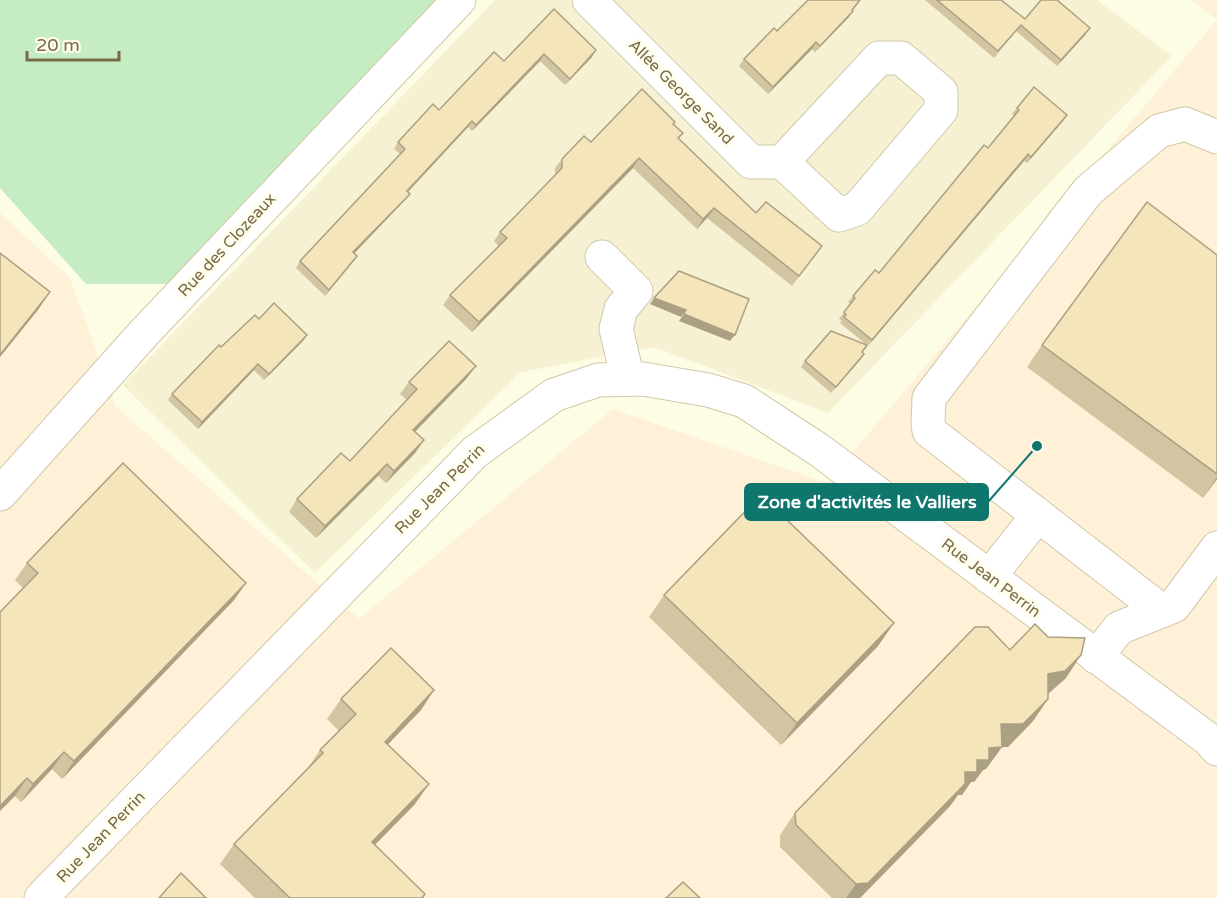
<svg xmlns="http://www.w3.org/2000/svg" width="1217" height="898" viewBox="0 0 1217 898" font-family="'Varela Round',sans-serif">
	<style>
		.residential { fill: #f6f1d3 }
		.commercial { fill: #fef1d8 }
		.green { fill: #c5ecc3 }
		.lines { fill: none; stroke-linecap: round; stroke-linejoin: round }
		.minor-casing { stroke: #d0c8ab; stroke-width: 35 }
		.minor { stroke: #fff; stroke-width: 33 }
		.wall { fill: #d2c5a1 }
		.shaded-wall { fill: #aba083 }
		.building { fill: #f4e5bb; stroke: #aba083; stroke-width: 1.5 }
		.labels { text-anchor: middle; dominant-baseline: central; stroke-width: 6; stroke-linejoin: round; paint-order: stroke }
		.street-label { font-size: 16px; fill: #786a49; stroke: #fffeed }
		.leader { fill: none; stroke: #0f766e; stroke-width: 2 }
		.callout-dot { fill: #0f766e; stroke: #fffeed; stroke-width: 2 }
		.callout { fill: #0f766e; stroke: #0f766e; stroke-width: 2 }
		.callout-label { font-size: 18px; text-anchor: middle; font-weight: bold; fill: #fff }
	</style>
	<rect width="100%" height="100%" fill="#fdfce5"/>
	<path class="residential" d="M 495,0 L 1097,0 L 1172,56 L 828,413 L 654,347 L 521,372 L 315,573 L 123,385 Z"/>
	<path class="commercial" d="M 1191,0 L 1217,0 L 1217,898 L 0,898 L 0,213 L 70,278 L 116,407 L 359,619 L 613,409 L 827,483 L 1217,20 Z"/>
	<path class="green" d="M 0,0 L 437,0 L 169,284 L 86,284 L 0,188 Z"/>
	<g class="lines">
		<g class="minor-casing">
			<g id="minor">
				<path d="M 589,0 L 751,162 L 782,162 L 839,215 L 857,209 L 941,110 L 941,92 L 901,58 L 879,58 L 782,162"/>
				<path d="M 602,257 L 636,291 L 621,309 L 616,329 L 628,379"/>
				<path d="M 0,494 L 143,334 L 459,0"/>
				<path d="M 989,577 L 1038,515"/>
				<path d="M 1162,611 L 929,431 L 928,424 L 929,398 L 1088,191 L 1159,131 L 1185,124 L 1217,137"/>
				<path d="M 1096,657 L 1119,628 L 1174,606 L 1217,548"/>
				<path d="M 41,898 L 475,452 L 554,395 L 598,380 L 643,379 L 708,390 L 744,401 L 819,450 L 1208,739 L 1217,749"/>
			</g>
		</g>
		<use href="#minor" class="minor"/>
	</g>
	<g class="wall">
		<path d="M 925,0 L 1001,0 L 1025,19 L 1090,28 L 1085,35 L 1057,66 L 1016,31 L 994,58 Z"/>
		<path d="M 857,5 L 852,10 L 849,17 L 815,52 L 812,49 L 768,94 L 739,66 L 744,59 L 777,31 Z"/>
		<path d="M 554,9 L 592,57 L 565,85 L 540,61 L 472,131 L 468,127 L 408,192 L 410,194 L 405,200 L 354,253 L 357,256 L 325,296 L 296,268 L 300,261 L 400,154 L 394,149 L 398,142 L 504,61 Z"/>
		<path d="M 1017,108 L 1067,115 L 1027,163 L 1024,161 L 867,346 L 862,352 L 864,354 L 860,360 L 831,393 L 801,367 L 805,361 L 867,345 L 840,323 L 842,321 L 839,319 L 851,304 L 848,302 L 853,296 L 879,273 L 988,148 L 1014,116 L 1012,114 Z"/>
		<path d="M 675,122 L 673,125 L 679,139 L 756,213 L 822,246 L 792,286 L 707,218 L 697,229 L 633,168 L 472,332 L 443,305 L 450,295 L 499,246 L 494,241 L 500,232 L 555,175 L 555,168 L 562,159 L 591,142 Z"/>
		<path d="M 1217,255 L 1217,479 L 1203,498 L 1027,367 L 1042,345 Z"/>
		<path d="M 259,319 L 307,335 L 303,341 L 264,380 L 254,370 L 198,429 L 168,400 L 172,394 L 221,347 Z"/>
		<path d="M 467,378 L 415,432 L 424,440 L 415,453 L 386,483 L 378,476 L 316,538 L 289,512 L 297,499 L 350,461 L 407,400 L 400,394 L 409,382 Z"/>
		<path d="M 27,563 L 246,583 L 234,600 L 62,779 L 52,769 L 21,802 L 15,796 L 23,588 L 15,580 Z"/>
		<path d="M 664,595 L 894,623 L 878,646 L 781,745 L 649,617 Z"/>
		<path d="M 1010,650 L 1066,678 L 1048,694 L 1048,699 L 1033,721 L 1008,747 L 1002,747 L 986,769 L 983,770 L 974,782 L 971,782 L 962,795 L 958,795 L 950,806 L 860,898 L 832,898 L 780,847 L 780,835 L 795,813 Z"/>
		<path d="M 434,690 L 421,710 L 388,744 L 415,804 L 375,845 L 425,894 L 423,898 L 255,898 L 220,864 L 234,844 L 307,769 L 320,750 L 339,731 L 327,719 L 341,699 Z"/>
	</g>
	<g class="shaded-wall">
		<path d="M 853,11 L 849,17 L 815,52 L 820,46 Z"/>
		<path d="M 1090,28 L 1085,35 L 1057,66 L 1061,60 Z"/>
		<path d="M 816,42 L 812,49 L 768,94 L 773,87 Z"/>
		<path d="M 596,50 L 592,57 L 565,85 L 570,79 Z"/>
		<path d="M 544,54 L 540,61 L 472,131 L 476,125 Z"/>
		<path d="M 1067,115 L 1063,121 L 1027,163 L 1031,157 Z"/>
		<path d="M 472,121 L 468,127 L 403,197 L 407,191 Z"/>
		<path d="M 1028,154 L 1024,161 L 868,346 L 872,340 Z"/>
		<path d="M 639,158 L 633,168 L 472,332 L 479,322 Z"/>
		<path d="M 410,194 L 405,200 L 349,259 L 353,252 Z"/>
		<path d="M 714,208 L 707,218 L 697,229 L 703,219 Z"/>
		<path d="M 357,256 L 353,262 L 325,296 L 329,290 Z"/>
		<path d="M 50,292 L 38,310 L 0,357 L 0,355 Z"/>
		<path d="M 654,298 L 686,310 L 681,317 L 650,304 Z"/>
		<path d="M 684,314 L 735,335 L 730,341 L 679,321 Z"/>
		<path d="M 307,335 L 303,341 L 264,380 L 269,374 Z"/>
		<path d="M 864,354 L 860,360 L 831,393 L 836,387 Z"/>
		<path d="M 258,364 L 254,370 L 198,429 L 202,422 Z"/>
		<path d="M 476,366 L 467,378 L 405,442 L 413,430 Z"/>
		<path d="M 424,440 L 415,453 L 386,483 L 394,471 Z"/>
		<path d="M 387,464 L 378,476 L 316,538 L 325,526 Z"/>
		<path d="M 1217,477 L 1217,479 L 1203,498 Z"/>
		<path d="M 246,583 L 234,600 L 62,779 L 74,761 Z"/>
		<path d="M 894,623 L 878,646 L 781,745 L 797,723 Z"/>
		<path d="M 1081,655 L 1066,678 L 1049,693 L 1032,696 L 1048,674 Z"/>
		<path d="M 434,690 L 421,710 L 371,762 L 385,742 Z"/>
		<path d="M 1048,699 L 1033,721 L 1008,747 L 985,747 L 1001,724 Z"/>
		<path d="M 1002,747 L 986,769 L 983,770 L 974,782 L 971,782 L 962,795 L 958,795 L 950,806 L 860,898 L 846,898 L 856,884 L 989,748 Z"/>
		<path d="M 64,752 L 52,769 L 21,802 L 33,784 Z"/>
		<path d="M 27,778 L 15,796 L 0,811 L 0,806 Z"/>
		<path d="M 429,784 L 415,804 L 358,862 L 372,842 Z"/>
	</g>
	<g class="building">
		<path d="M 808,0 L 860,0 L 852,10 L 853,11 L 820,46 L 816,42 L 773,87 L 744,59 L 774,28 L 777,31 Z"/>
		<path d="M 937,0 L 1001,0 L 1025,19 L 1041,0 L 1057,0 L 1090,28 L 1061,60 L 1021,25 L 998,51 Z"/>
		<path d="M 554,9 L 596,50 L 570,79 L 544,54 L 476,125 L 472,121 L 407,191 L 410,194 L 353,252 L 357,256 L 329,290 L 300,261 L 405,149 L 398,142 L 433,104 L 439,110 L 494,52 L 504,61 Z"/>
		<path d="M 1034,87 L 1067,115 L 1031,157 L 1028,154 L 872,340 L 844,317 L 846,315 L 844,312 L 855,298 L 853,296 L 875,270 L 879,273 L 984,145 L 988,148 L 1019,110 L 1017,108 Z"/>
		<path d="M 642,89 L 675,122 L 673,124 L 683,133 L 678,138 L 756,213 L 766,202 L 822,246 L 799,276 L 714,208 L 703,219 L 639,158 L 479,322 L 450,295 L 507,238 L 500,232 L 562,168 L 562,159 L 584,136 L 591,142 Z"/>
		<path d="M 1147,202 L 1217,255 L 1217,474 L 1042,345 Z"/>
		<path d="M 0,253 L 50,292 L 0,355 Z"/>
		<path d="M 679,271 L 749,299 L 735,335 L 684,314 L 686,310 L 654,298 Z"/>
		<path d="M 274,303 L 307,335 L 269,374 L 258,364 L 202,422 L 172,394 L 219,345 L 221,347 L 255,315 L 259,319 Z"/>
		<path d="M 831,331 L 867,345 L 862,352 L 864,354 L 836,387 L 805,361 Z"/>
		<path d="M 449,341 L 476,366 L 413,430 L 424,440 L 394,471 L 387,464 L 325,526 L 297,499 L 341,453 L 350,461 L 417,389 L 409,382 Z"/>
		<path d="M 123,463 L 246,583 L 74,761 L 64,752 L 33,784 L 27,778 L 0,806 L 0,612 L 38,573 L 27,563 Z"/>
		<path d="M 761,495 L 894,623 L 797,723 L 664,595 Z"/>
		<path d="M 1035,624 L 1048,637 L 1085,638 L 1081,655 L 1065,671 L 1048,674 L 1048,699 L 1023,724 L 1001,724 L 1002,747 L 989,748 L 989,760 L 977,760 L 977,772 L 965,772 L 965,784 L 868,883 L 856,884 L 796,825 L 795,813 L 975,627 L 988,627 L 1010,650 Z"/>
		<path d="M 391,648 L 434,690 L 385,742 L 429,784 L 372,842 L 425,894 L 422,898 L 290,898 L 234,844 L 323,753 L 320,750 L 356,714 L 341,699 Z"/>
		<path d="M 181,873 L 206,898 L 159,898 Z"/>
		<path d="M 683,882 L 700,898 L 666,898 Z"/>
	</g>
	<g class="labels">
		<g class="street-label">
			<text transform="translate(681 92) rotate(45)">Allée George Sand</text>
			<text transform="translate(227 245) rotate(-47)">Rue des Clozeaux</text>
			<text transform="translate(440 489) rotate(-45)">Rue Jean Perrin</text>
			<text transform="translate(991 578) rotate(37)">Rue Jean Perrin</text>
			<text transform="translate(101 837) rotate(-46)">Rue Jean Perrin</text>
		</g>
	</g>
	<path class="leader" d="M1037 446L988 502"/>
	<circle class="callout-dot" cx="1037" cy="446" r="6"/>
	<rect class="callout" x="745" y="484" width="243" height="36" rx="6"/>
	<g class="callout-label">
		<text x="867" y="508">Zone d'activités le Valliers</text>
	</g>
	<path d="M27 51v9h92v-9" fill="none" stroke="#786a49" stroke-width="3"/>
	<text x="36" y="51" font-size="18" fill="#786a49" stroke="#fffeed" stroke-width="4.5" paint-order="stroke">20 m</text>
</svg>
